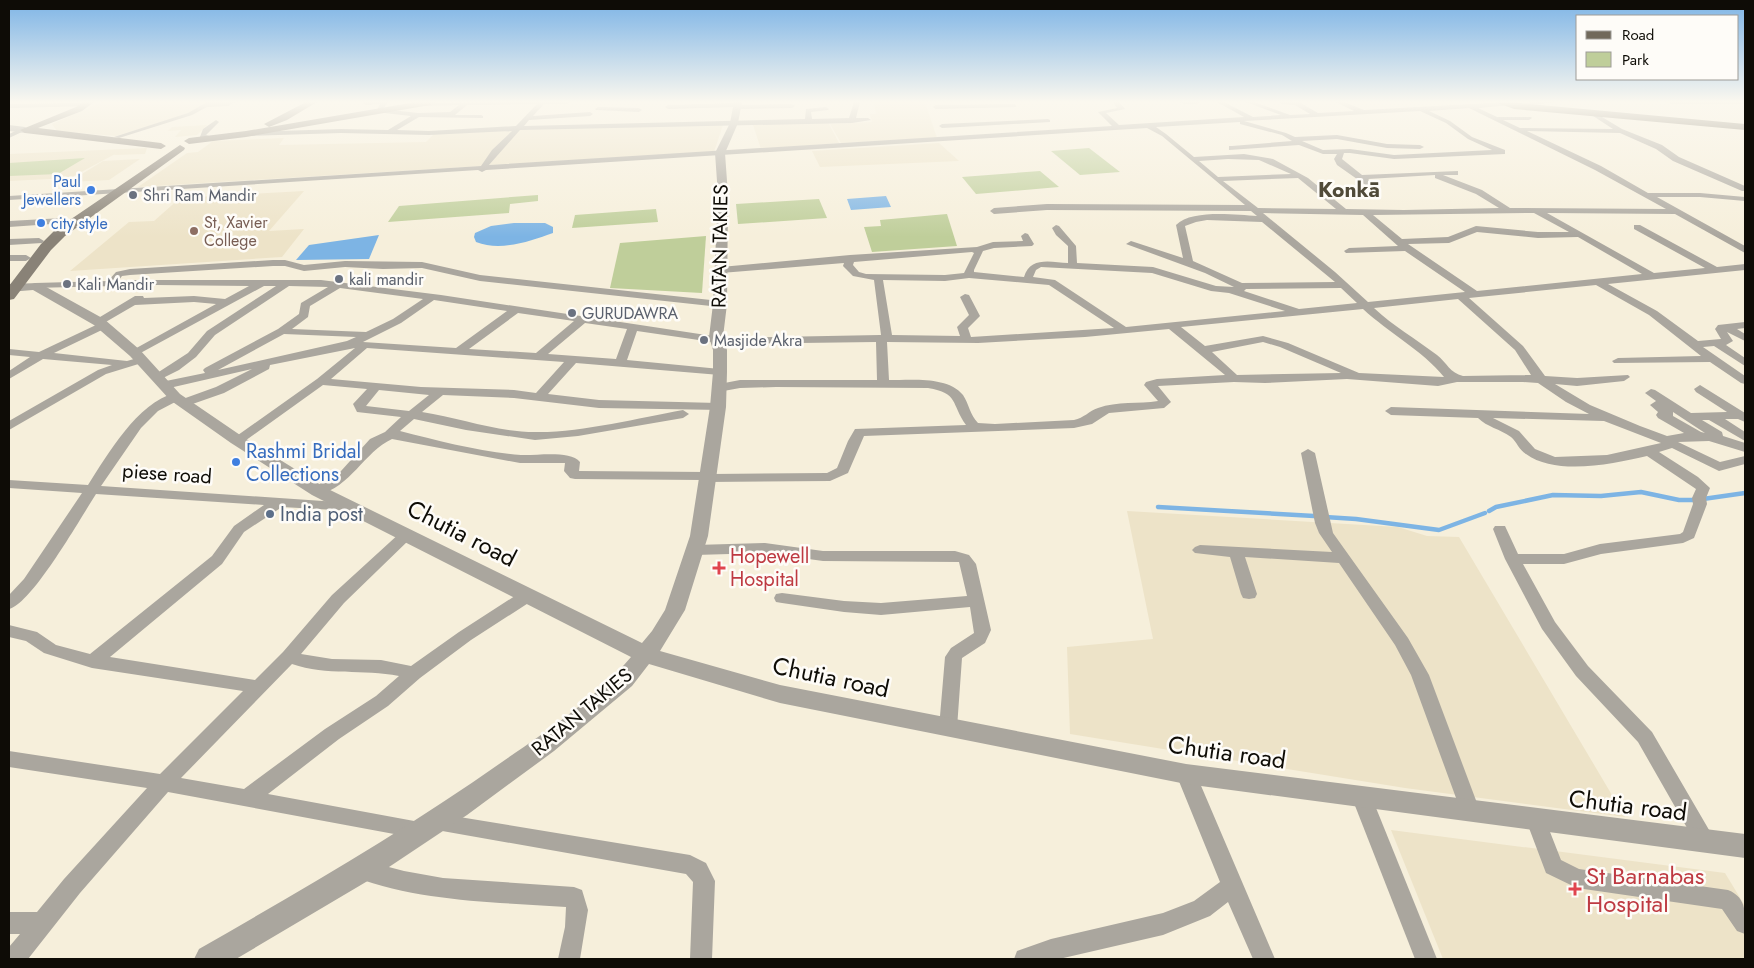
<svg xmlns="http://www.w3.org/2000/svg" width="1754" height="968" viewBox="0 0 1754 968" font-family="Jost,sans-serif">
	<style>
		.built { fill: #ede3c8 }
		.green { fill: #bfce9a }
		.water { fill: #7db4e4 }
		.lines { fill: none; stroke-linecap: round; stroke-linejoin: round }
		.stream { stroke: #7db4e4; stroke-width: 4.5 }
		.minor { fill: #aaa69e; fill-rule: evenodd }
		.tertiary { fill: #aaa69e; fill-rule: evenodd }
		.secondary { fill: #898277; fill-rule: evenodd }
		.primary { fill: #71695b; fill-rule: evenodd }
		.shop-dot { fill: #3f7fe0; stroke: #fefcf8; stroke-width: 2 }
		.worship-dot { fill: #6b7280; stroke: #fefcf8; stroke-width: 2 }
		.education-dot { fill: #8d6e63; stroke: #fefcf8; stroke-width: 2 }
		.service-dot { fill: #5c6f8a; stroke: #fefcf8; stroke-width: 2 }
		.health-dot { fill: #e0444e; stroke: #fefcf8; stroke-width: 2 }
		.labels { text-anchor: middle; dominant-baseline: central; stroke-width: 5; stroke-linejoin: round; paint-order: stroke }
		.far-shop-label { font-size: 16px; fill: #366cbe; stroke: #fefcf8; text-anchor: end }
		.far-worship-label { font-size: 16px; fill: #5b616d; stroke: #fefcf8; text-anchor: start }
		.far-education-label { font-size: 16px; fill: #785e54; stroke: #fefcf8; text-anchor: start }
		.street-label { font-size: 20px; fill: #0e0c06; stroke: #fefcf8 }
		.shop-label { font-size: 20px; fill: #366cbe; stroke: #fefcf8; text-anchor: start }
		.service-label { font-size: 20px; fill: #4e5e75; stroke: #fefcf8; text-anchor: start }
		.health-label { font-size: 20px; fill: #be3a42; stroke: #fefcf8; text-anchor: start }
		.far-district-label { font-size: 21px; font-weight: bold; fill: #504a39; stroke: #fefcf8 }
		.near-street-label { font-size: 24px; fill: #0e0c06; stroke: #fefcf8 }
		.near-health-label { font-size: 24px; fill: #be3a42; stroke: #fefcf8; text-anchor: start }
	</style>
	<rect width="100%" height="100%" fill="#f6efdb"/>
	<g class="built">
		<path d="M 102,102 L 210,102 L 190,114 L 116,136 L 57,131 L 52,124 Z"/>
		<path d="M 874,102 L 925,102 L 937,138 L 841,143 L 830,124 L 872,122 L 870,114 L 876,114 Z"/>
		<path d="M 828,122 L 839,143 L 761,149 L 753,125 Z"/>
		<path d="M 207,125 L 197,135 L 175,137 L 181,130 L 168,131 L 172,127 Z"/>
		<path d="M 723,125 L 714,152 L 489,165 L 520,129 Z"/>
		<path d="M 513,130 L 482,166 L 138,187 L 187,153 L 198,152 L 213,141 L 284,138 L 279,145 L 426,142 L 434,134 Z"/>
		<path d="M 939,143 L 959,161 L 820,167 L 812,151 Z"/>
		<path d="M 147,148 L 145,154 L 114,155 L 117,153 L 70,178 L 9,181 L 9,154 Z"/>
		<path d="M 140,159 L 109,180 L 69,182 L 103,161 Z"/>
		<path d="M 304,191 L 269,231 L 304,229 L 282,257 L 70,271 L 129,222 L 154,221 L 180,198 Z"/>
		<path d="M 1127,511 L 1398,527 L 1427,536 L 1459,537 L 1625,817 L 1405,788 L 1070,734 L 1067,647 L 1153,639 Z"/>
		<path d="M 1391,830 L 1725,873 L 1745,906 L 1745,959 L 1443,959 Z"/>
	</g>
	<g class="green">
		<path d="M 1089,148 L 1120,172 L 1080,175 L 1051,151 Z"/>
		<path d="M 85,158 L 58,174 L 9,176 L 9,163 Z"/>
		<path d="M 1040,171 L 1059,187 L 976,194 L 962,177 Z"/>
		<path d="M 538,195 L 538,201 L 510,204 L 509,213 L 388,222 L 399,206 Z"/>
		<path d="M 819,199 L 827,218 L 738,224 L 736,204 Z"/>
		<path d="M 656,209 L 658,222 L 572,228 L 575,215 Z"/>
		<path d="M 947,214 L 957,246 L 872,252 L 864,227 L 881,226 L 880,220 Z"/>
		<path d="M 706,236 L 702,293 L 610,288 L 620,243 Z"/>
	</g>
	<g class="water">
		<path d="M 886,196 L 891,207 L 851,210 L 847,199 Z"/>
		<path d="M 514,223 L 545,223 L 553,227 L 553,233 C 530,241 501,252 476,242 L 474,237 L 475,233 L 491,226 Z"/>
		<path d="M 379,235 L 369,259 L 296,260 L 309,245 Z"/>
	</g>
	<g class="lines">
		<g class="stream">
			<path d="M 1703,499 L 1745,493"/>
			<path d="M 1158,507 L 1314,516"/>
			<path d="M 1489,511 L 1496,507 L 1553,495 L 1601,496 L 1641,492 L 1679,500 L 1696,500"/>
			<path d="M 1325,517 L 1356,519 L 1439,530 L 1485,513"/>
		</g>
		<g class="minor">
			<path d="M 207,102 L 235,102 L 228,106 L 207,107 L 192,115 L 119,138 L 114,137 L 188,113 Z"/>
			<path d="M 364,102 L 388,102 L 383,109 L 418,113 L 450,112 L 459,105 L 416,106 L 414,105 L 414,103 L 570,102 L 567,104 L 544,104 L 533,116 L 590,112 L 593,114 L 590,116 L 529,120 L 524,126 L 805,119 L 806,109 L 826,107 L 829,109 L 828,110 L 811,112 L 812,119 L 849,118 L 854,102 L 860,102 L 856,118 L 868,118 L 871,120 L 852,123 L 520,130 L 489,165 L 1112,126 L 1098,112 L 1117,108 L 1113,102 L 1119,102 L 1125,109 L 1106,113 L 1119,125 L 1244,117 L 1217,102 L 1224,102 L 1253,117 L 1281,115 L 1246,102 L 1254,102 L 1290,115 L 1310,114 L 1295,105 L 1282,104 L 1279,102 L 1299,102 L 1318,113 L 1354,111 L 1336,102 L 1344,102 L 1364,110 L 1509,102 L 1512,104 L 1511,105 L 1478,108 L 1497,117 L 1531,117 L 1532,118 L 1529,120 L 1503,120 L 1520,128 L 1613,129 L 1587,112 L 1592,111 L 1622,129 L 1662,145 L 1679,157 L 1745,186 L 1745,191 L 1742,191 L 1673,161 L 1656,149 L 1620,133 L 1527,131 L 1601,166 L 1648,193 L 1700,193 L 1745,197 L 1745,201 L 1700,197 L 1657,197 L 1745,246 L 1745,253 L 1675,214 L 1547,213 L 1654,273 L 1705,268 L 1634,229 L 1634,225 L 1640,225 L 1717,267 L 1745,264 L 1745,270 L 1608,284 L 1657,311 L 1698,341 L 1721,339 L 1715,329 L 1718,325 L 1745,322 L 1745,328 L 1737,329 L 1745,334 L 1745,341 L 1727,332 L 1733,341 L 1726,345 L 1745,358 L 1745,366 L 1714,346 L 1703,347 L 1745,376 L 1745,384 L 1741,383 L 1710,362 L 1614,363 L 1612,361 L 1618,358 L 1701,356 L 1649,315 L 1596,285 L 1469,298 L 1523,346 L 1545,376 L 1577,378 L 1628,375 L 1630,377 L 1624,381 L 1577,386 L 1555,384 L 1590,405 L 1640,426 L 1667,436 L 1684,433 L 1658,418 L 1656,415 L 1658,412 L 1650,405 L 1656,401 L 1645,393 L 1651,389 L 1655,390 L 1691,413 L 1727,412 L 1696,392 L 1694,389 L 1700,385 L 1745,413 L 1745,422 L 1738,419 L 1725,419 L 1745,432 L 1745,441 L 1709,420 L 1702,420 L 1722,432 L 1723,436 L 1745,443 L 1745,452 L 1709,441 L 1678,442 L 1720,462 L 1745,456 L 1745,464 L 1719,471 L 1672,448 L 1659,452 L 1698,477 L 1710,488 L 1706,498 L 1707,504 L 1694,538 L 1683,543 L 1601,554 L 1564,564 L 1523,564 L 1555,622 L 1588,666 L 1652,732 L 1712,835 L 1715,841 L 1712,847 L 1705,850 L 1698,847 L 1638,742 L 1576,676 L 1542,629 L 1505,559 L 1493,529 L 1495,526 L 1505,526 L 1518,554 L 1564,554 L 1600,544 L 1680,534 L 1683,532 L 1693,504 L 1692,498 L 1696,489 L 1647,456 C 1613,464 1556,476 1526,454 C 1519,450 1517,442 1511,437 C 1500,429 1487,427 1478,418 L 1391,415 L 1385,411 L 1391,407 L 1589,414 L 1566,402 L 1538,383 L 1523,382 L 1457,382 L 1438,386 L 1347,379 L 1265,383 L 1234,382 L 1158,386 L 1171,402 L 1164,408 L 1109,413 L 1092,424 L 1074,428 L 864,436 L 848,473 L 830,481 L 707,482 L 702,480 L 575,479 L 570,478 L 564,471 L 565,463 L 520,463 L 392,439 C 364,452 351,487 318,495 L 313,494 L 311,491 L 313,488 L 341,471 L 370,439 L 385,432 L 401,417 L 357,412 L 353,404 L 367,389 L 323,385 L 242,443 L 237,444 L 231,440 L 317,379 L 355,348 L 270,365 L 269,369 L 224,393 L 184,407 L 180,406 L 178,403 L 180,400 L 216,387 L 252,369 L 165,389 L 159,385 L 161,382 L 205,373 L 203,370 L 205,368 L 278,329 L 299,314 L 301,303 L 328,287 L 289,286 L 215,335 L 196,357 L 179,370 L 157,381 L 151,377 L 188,353 L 207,331 L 276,286 L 264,286 L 135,356 L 131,355 L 129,353 L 131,351 L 216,304 L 194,302 L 135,305 L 104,323 L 107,326 L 106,328 L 54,353 L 127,361 L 141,357 L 147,360 L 145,362 L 106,374 L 9,430 L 9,421 L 98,370 L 112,365 L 43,359 L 9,379 L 9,371 L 30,357 L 9,355 L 9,349 L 39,352 L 96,325 L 94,322 L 95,320 L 135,296 L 143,296 L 144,298 L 194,296 L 225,299 L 249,286 L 157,285 L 32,288 L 32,284 L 35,283 L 108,281 L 116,272 L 130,269 L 273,260 L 285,260 L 304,265 L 345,261 L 422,262 L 480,275 L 720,301 L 725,304 L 720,307 L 480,281 L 422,268 L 383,269 L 345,267 L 304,271 L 285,266 L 273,266 L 130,275 L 122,276 L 119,280 L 321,280 L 441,295 L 726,338 L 880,335 L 881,335 L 874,280 L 853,276 L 843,266 L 844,263 L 721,273 L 716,270 L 721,267 L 850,255 L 977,247 L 993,242 L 1023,241 L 1021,236 L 1025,233 L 1028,234 L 1034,244 L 1032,246 L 994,248 L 983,251 L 974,270 L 974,272 L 1024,277 C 1030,256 1051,262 1068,263 L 1068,246 L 1056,235 L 1052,228 L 1056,225 L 1059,226 L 1076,246 L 1077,263 L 1153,267 L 1216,286 L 1234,287 L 1205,273 L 1126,244 L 1131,241 L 1183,258 L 1176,225 C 1192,209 1236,215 1257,216 L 1251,211 L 1047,210 L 994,214 L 990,211 L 994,208 L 1047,204 L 1245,205 L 1162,136 L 1147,128 L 486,170 L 482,172 L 478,170 L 9,200 L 9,196 L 481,166 L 492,150 L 512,131 L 429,135 L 341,133 L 249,136 L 246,134 L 249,132 L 341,129 L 388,130 L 411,116 L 376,112 L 380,104 L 366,105 L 363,103 ZM 537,104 L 516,126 L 429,131 L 397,130 L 419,117 L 483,118 L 483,116 L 481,115 L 455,115 L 467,105 ZM 1469,108 L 1595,170 L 1666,209 L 1510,208 L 1482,190 L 1443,175 L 1458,175 L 1458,171 L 1362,175 L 1342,159 L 1344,153 L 1350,153 L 1394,159 L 1505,154 L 1505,150 L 1472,137 L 1450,121 L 1429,111 ZM 1420,111 L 1446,123 L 1468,139 L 1492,150 L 1394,155 L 1350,149 L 1323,150 L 1302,141 L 1337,139 L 1387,148 L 1420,149 L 1424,147 L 1420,145 L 1387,144 L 1337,135 L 1295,137 L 1286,133 L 1244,121 ZM 1240,122 L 1240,124 L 1282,135 L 1292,141 L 1232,146 L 1229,146 L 1229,150 L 1299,145 L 1323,154 L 1337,154 L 1334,159 L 1337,165 L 1374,191 L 1381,189 L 1368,179 L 1435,175 L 1435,178 L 1476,194 L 1499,208 L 1404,210 L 1346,209 L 1308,178 L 1273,159 L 1244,154 L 1194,157 L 1166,134 L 1156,127 ZM 1228,159 L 1259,160 L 1291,174 L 1218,177 L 1199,161 ZM 1298,178 L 1336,209 L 1258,208 L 1223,181 ZM 1263,213 L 1363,215 L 1398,246 L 1349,248 L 1344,251 L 1346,253 L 1405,251 L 1465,292 L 1368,302 L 1335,272 ZM 1534,213 L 1569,232 L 1538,232 L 1476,226 L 1448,237 L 1402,239 L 1373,215 ZM 1207,220 L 1262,222 L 1335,282 L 1242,283 L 1193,261 L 1185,226 L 1196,222 ZM 1477,232 L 1538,238 L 1578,237 L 1642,274 L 1477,291 L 1408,244 L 1449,243 ZM 972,252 L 974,253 L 964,273 L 945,275 L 866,274 L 859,272 L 853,265 L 854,262 ZM 1041,267 L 1152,273 L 1211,291 L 1229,293 L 1285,311 L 1126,327 L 1055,280 L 1033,277 L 1036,270 ZM 969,278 L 1049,285 L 1114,328 L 971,337 L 968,328 L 980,316 L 969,295 L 965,294 L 960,297 L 969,315 L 957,327 L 960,336 L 892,335 L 883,280 L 945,281 ZM 340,288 L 423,299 L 393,319 L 366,332 L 292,329 L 308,317 L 310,306 ZM 1341,288 L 1357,303 L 1299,309 L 1244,291 L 1246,289 ZM 1458,299 L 1515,350 L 1531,375 L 1463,376 C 1450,373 1447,363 1437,355 C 1416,339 1393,326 1374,308 ZM 434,300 L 507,311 L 456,348 L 363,342 L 401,323 ZM 1363,309 C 1389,333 1422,350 1444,377 L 1359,373 L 1288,343 L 1263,336 L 1205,346 L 1181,327 ZM 518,313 L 574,321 L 536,353 L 469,349 ZM 585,323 L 627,329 L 616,359 L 548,354 ZM 1169,329 L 1225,375 L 1157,379 L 1146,382 L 1144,385 L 1158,401 C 1139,404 1117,401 1098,408 C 1089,411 1084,418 1074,420 L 995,424 L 978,423 C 970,415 969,404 963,395 C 948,376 911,380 889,380 L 887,342 L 978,343 L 1085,337 ZM 637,331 L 726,344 L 876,342 L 877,380 L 740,380 L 714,385 L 712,388 L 718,392 L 740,388 L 776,387 L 928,388 C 959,393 951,404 966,425 L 855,429 L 848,441 L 837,468 L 827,473 L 712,474 L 707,472 L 579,471 L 580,462 C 570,450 536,456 521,455 C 481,452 439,441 400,431 L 414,419 L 466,430 L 535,440 L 578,436 L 683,418 L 689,414 L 683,410 C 638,418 580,433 535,432 C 497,432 460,418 422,412 L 443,395 L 514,398 L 599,408 L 722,410 L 724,407 L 722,404 L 718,403 L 599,400 L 548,394 L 576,363 L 720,375 L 726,372 L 720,369 L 627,360 ZM 284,334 L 356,337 L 347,341 L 218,370 ZM 1263,342 L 1280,347 L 1341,373 L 1237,375 L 1212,352 ZM 367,348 L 564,362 L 536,393 L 514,390 L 421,387 L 331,379 ZM 379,390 L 429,395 L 409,411 L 366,406 ZM 1673,412 L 1705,433 L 1701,432 L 1673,416 ZM 1493,418 L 1604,421 L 1661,443 L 1607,455 L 1555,457 L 1535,449 L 1519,431 Z"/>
			<path d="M 1179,102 L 1201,102 C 1196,105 1184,105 1179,102 Z"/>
			<path d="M 1535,102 L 1554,102 L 1519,107 L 1516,105 Z"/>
			<path d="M 1668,102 L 1745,102 L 1745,104 L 1671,104 Z"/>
			<path d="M 86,103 L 89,105 L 88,106 L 9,108 L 9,104 Z"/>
			<path d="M 737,103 L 740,105 L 792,104 L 795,106 L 792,108 L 736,109 L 733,107 L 668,109 L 665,107 L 668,105 Z"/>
			<path d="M 1014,104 L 1016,105 L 1016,107 L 936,109 L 933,107 L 936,105 Z"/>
			<path d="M 598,107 L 639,108 L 642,110 L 639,112 L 596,110 L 595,109 Z"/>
			<path d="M 1048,119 L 1050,120 L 1050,122 L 942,128 L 939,126 L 942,124 Z"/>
			<path d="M 216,120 L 219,122 L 206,135 L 212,137 L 212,139 L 200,137 L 203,129 Z"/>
			<path d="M 22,128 L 25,130 L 24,131 L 9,138 L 9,134 Z"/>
			<path d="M 63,218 L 67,221 L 66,223 L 9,227 L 9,221 Z"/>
			<path d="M 39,238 L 44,241 L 42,243 L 9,245 L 9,239 Z"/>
			<path d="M 9,255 L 26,255 L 31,258 L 26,261 L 9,261 Z"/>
			<path d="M 175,393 L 181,397 L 179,400 L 158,411 L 141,428 L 101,486 L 352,503 L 357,504 L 359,507 L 357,510 L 352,511 L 282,507 L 244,532 L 222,564 L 110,657 L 255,680 L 283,652 L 332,595 L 401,532 L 411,532 L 413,535 L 411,538 L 344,603 L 301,654 L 332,659 L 381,660 L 411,666 L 459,632 L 521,592 L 527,591 L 533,592 L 535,596 L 533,600 L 471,640 L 420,678 L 388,706 L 339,739 L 268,794 L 425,823 L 428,816 L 435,813 L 690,855 L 706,863 L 715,881 L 712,959 L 690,959 L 693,882 L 686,874 L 431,829 L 428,836 L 421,839 L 168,792 L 80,893 L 28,959 L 9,959 L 9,947 L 20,934 L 9,934 L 9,912 L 37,912 L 64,879 L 147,788 L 9,767 L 9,751 L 160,774 L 243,691 L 92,668 L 44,653 L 26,641 L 9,637 L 9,625 L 37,632 L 56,645 L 90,654 L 212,556 L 234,526 L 264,505 L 96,494 C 81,517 32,604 9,609 L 9,595 L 24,579 L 82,493 L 9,488 L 9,480 L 88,485 C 108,454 137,403 175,393 ZM 292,664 C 327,676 363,669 399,676 L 376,696 L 325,729 L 244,789 L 181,778 Z"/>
			<path d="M 1308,449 L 1315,453 L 1333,533 L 1408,638 L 1429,675 L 1480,811 L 1477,817 L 1470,820 L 1463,817 L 1411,675 L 1395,645 L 1339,563 L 1245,557 L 1257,594 L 1255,598 L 1249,599 L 1243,598 L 1241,594 L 1230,557 L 1195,553 L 1192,550 L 1195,547 L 1200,545 L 1332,552 L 1319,533 L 1315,523 L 1301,453 Z"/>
			<path d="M 765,543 L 823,551 L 955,551 L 969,555 L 976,564 L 991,630 L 985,643 L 962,658 L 957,728 L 955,733 L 948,735 L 941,733 L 939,728 L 945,657 L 951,648 L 974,633 L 970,607 L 881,615 L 844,612 L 782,603 L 776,602 L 774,598 L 776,594 L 782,593 L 844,601 L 881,603 L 967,596 L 959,562 L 823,561 L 765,553 L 695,555 L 690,553 L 687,550 L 690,547 L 695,545 Z"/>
			<path d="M 1186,766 L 1193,768 L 1196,774 L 1275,959 L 1253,959 L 1228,902 L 1210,916 L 1163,935 L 1059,959 L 1014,959 L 1017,951 L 1051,939 L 1163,913 L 1194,901 L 1220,882 L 1176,774 L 1179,768 Z"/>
			<path d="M 1362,790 L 1369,792 L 1372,798 L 1437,959 L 1415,959 L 1352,798 L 1355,792 Z"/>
			<path d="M 1536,811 L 1543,814 L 1561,860 L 1579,869 L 1728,890 C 1748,898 1745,915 1745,934 L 1737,931 L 1722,909 L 1577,888 L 1546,873 L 1526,820 L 1529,814 Z"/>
			<path d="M 362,860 L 404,871 L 443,878 L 574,887 L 582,890 L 588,910 L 580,959 L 558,959 L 565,927 L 566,907 C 495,902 422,902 354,877 L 351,870 L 354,863 Z"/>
		</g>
		<g class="tertiary">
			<path d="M 734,102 L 742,102 L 738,123 L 725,153 L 728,195 L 727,304 L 723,337 L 727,350 L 727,372 L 726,407 L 708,536 L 685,610 L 660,651 L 780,685 L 1186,764 L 1745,834 L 1745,858 L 1186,784 L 780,703 L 649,664 L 632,686 L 554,751 L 467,815 L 371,879 L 236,959 L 194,959 L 199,949 C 302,890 404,831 502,762 C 547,731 595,699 631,657 L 312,495 L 231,443 L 170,400 L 130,356 L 94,325 L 33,290 L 9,292 L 9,284 L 39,283 L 104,319 L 140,350 L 180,394 L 243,437 L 324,487 L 642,643 L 652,631 L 665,610 L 690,536 L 710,407 L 713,372 L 713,350 L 709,337 L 713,304 L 718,195 L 715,153 L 730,123 Z"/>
			<path d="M 9,125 L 25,127 L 29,130 L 25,133 L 9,131 Z"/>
		</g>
		<g class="secondary">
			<path d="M 83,102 L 94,102 L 82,111 L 38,128 L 161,143 L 166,146 L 161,149 L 25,133 L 20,130 L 76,107 Z"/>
			<path d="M 306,102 L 317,102 L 287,120 L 269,127 L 264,124 Z"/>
			<path d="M 416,102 L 435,102 L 430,105 L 246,137 L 189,144 L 184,141 L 189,138 L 246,131 Z"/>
			<path d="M 180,145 L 185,148 L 184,150 L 65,236 L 51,250 L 14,299 L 9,300 L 9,286 L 41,244 L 55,230 Z"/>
		</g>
		<path class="primary" d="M 1495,102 L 1509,102 L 1745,124 L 1745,130 L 1514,109 Z"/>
	</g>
	<linearGradient id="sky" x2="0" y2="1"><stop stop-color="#7db4e6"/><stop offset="0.43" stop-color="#fbf8ef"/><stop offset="1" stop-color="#fbf8ef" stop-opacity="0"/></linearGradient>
	<rect width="1754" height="237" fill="url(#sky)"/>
	<g class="shop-dot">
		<circle cx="91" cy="190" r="5"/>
		<circle cx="41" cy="223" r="5"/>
		<circle cx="236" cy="462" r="5"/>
	</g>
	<g class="worship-dot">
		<circle cx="133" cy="195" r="5"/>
		<circle cx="339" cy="279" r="5"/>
		<circle cx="67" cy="284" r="5"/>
		<circle cx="572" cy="313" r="5"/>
		<circle cx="704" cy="340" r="5"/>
	</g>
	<circle class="education-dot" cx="194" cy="231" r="5"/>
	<circle class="service-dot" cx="270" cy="514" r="5"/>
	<g class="health-dot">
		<path d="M716.5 560.5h5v5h5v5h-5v5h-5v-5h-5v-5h5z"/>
		<path d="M1572.5 881.5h5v5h5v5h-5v5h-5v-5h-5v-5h5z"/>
	</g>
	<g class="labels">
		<g class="far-shop-label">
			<text x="81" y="181">Paul<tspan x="81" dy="18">Jewellers</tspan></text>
			<text x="51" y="223" text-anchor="start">city style</text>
		</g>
		<g class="far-worship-label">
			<text x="143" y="195">Shri Ram Mandir</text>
			<text x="349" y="279">kali mandir</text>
			<text x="77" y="284">Kali Mandir</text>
			<text x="582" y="313">GURUDAWRA</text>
			<text x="714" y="340">Masjide Akra</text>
		</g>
		<g class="far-education-label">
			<text x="204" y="222">St, Xavier<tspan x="204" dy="18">College</tspan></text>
		</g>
		<g class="street-label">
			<text transform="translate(720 246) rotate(-89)">RATAN TAKIES</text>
			<text transform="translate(167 474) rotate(4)">piese road</text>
			<text transform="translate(582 712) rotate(-40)">RATAN TAKIES</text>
		</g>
		<g class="shop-label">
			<text x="246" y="451">Rashmi Bridal<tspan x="246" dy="23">Collections</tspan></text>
		</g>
		<g class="service-label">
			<text x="280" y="514">India post</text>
		</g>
		<g class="health-label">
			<text x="730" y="556">Hopewell<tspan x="730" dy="23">Hospital</tspan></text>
		</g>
		<g class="far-district-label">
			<text x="1349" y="190">Konkā</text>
		</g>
		<g class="near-street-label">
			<text transform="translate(462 533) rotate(27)">Chutia road</text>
			<text transform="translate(831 677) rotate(12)">Chutia road</text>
			<text transform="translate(1227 752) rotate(8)">Chutia road</text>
			<text transform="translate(1628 805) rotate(7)">Chutia road</text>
		</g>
		<g class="near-health-label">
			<text x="1586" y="875">St Barnabas<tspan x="1586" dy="28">Hospital</tspan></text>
		</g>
	</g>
	<rect width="1754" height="968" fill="none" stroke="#0e0c06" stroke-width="20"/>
	<rect x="1576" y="15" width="162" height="65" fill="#fefcf8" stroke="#9e9c97"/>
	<rect x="1586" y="31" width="25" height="8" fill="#71695b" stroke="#9e9c97"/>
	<text x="1622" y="40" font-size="15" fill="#0e0c06">Road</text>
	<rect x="1586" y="52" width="25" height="15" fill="#bfce9a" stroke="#9e9c97"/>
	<text x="1622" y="65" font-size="15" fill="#0e0c06">Park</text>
</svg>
